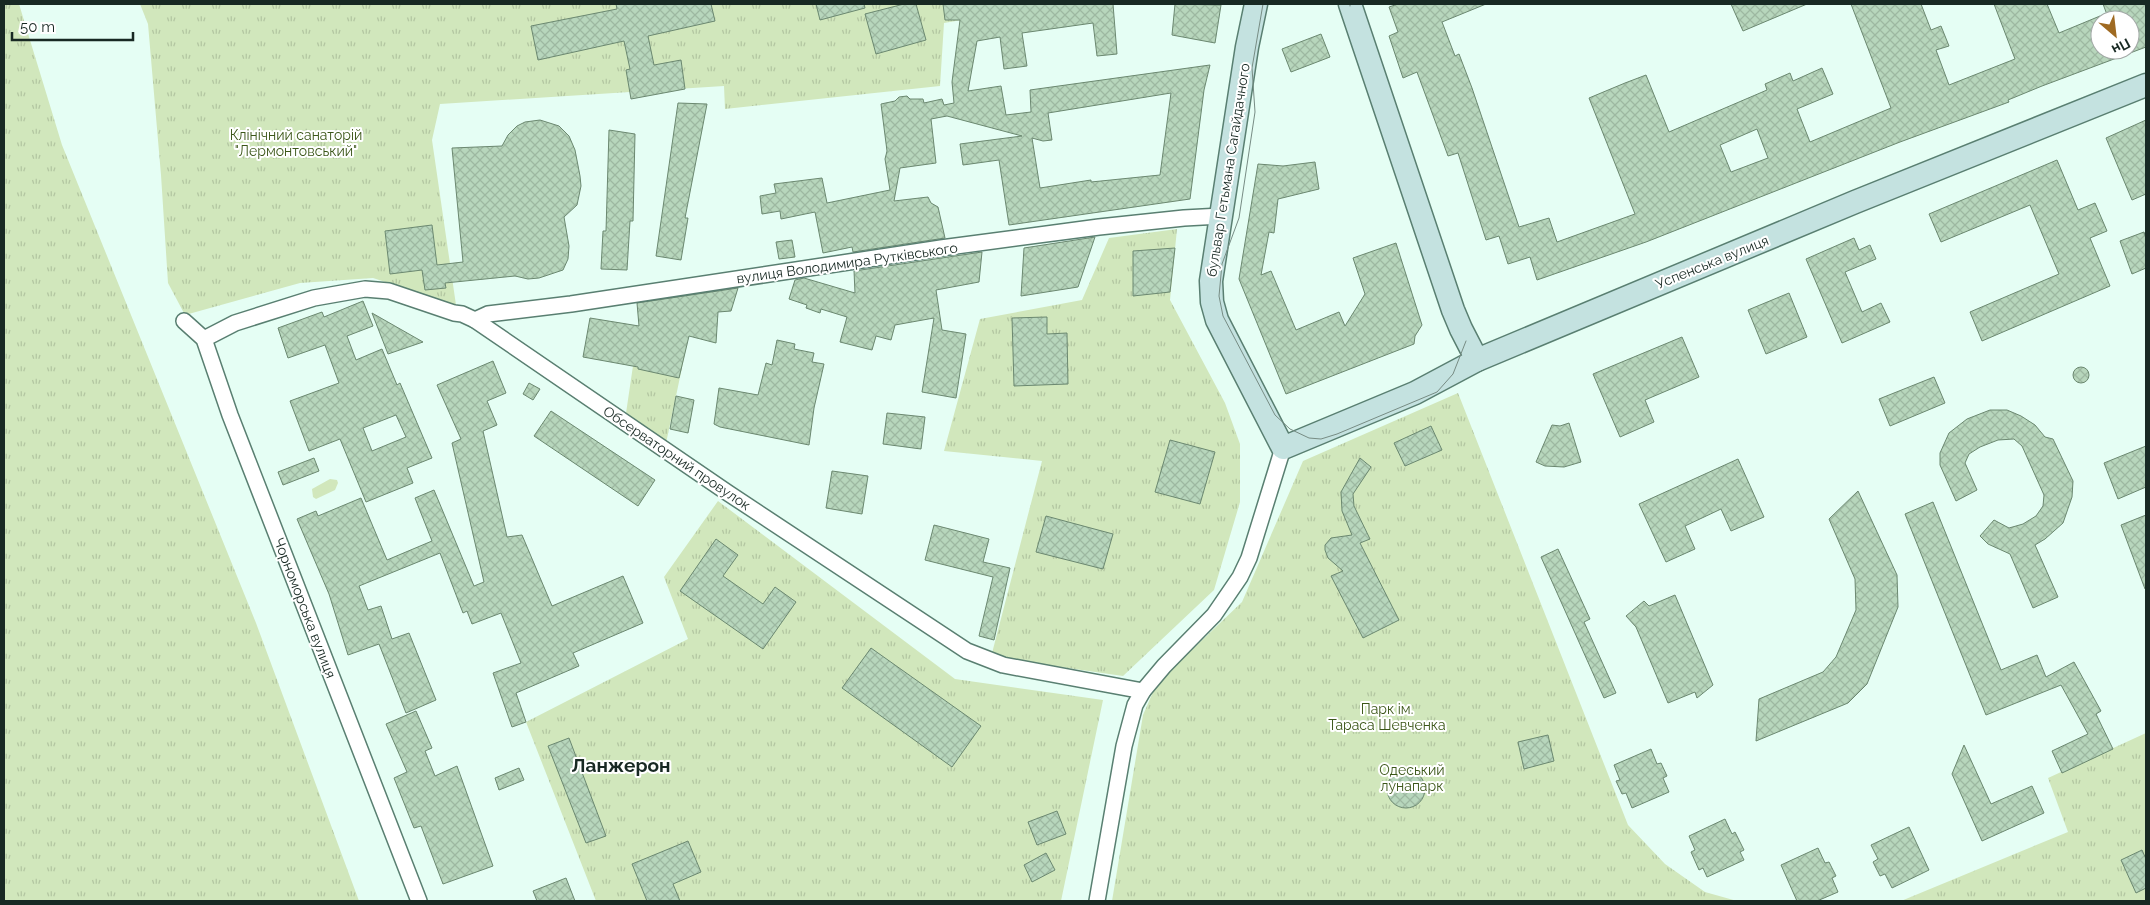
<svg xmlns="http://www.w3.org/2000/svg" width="2150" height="905" viewBox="0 0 2150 905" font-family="Raleway,sans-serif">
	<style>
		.grass { fill: #d1e7bc }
		.park { fill: url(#park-tufts) }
		.building { fill: url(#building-cross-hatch); stroke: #6b8870; fill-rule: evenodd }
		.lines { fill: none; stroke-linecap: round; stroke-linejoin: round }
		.street-casing { stroke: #597f71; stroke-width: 18 }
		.secondary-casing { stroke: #597f71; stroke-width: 25 }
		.street { stroke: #fff; stroke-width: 15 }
		.secondary { stroke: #c4e2e0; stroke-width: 22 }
		.tram { stroke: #778c84; stroke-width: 1 }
		.labels { text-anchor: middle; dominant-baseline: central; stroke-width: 4; stroke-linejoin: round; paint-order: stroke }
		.park-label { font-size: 14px; fill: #3b5618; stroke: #fff }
		.street-label { font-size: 14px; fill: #182923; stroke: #fff }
		.district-label { font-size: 19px; font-weight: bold; fill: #182923; stroke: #fff }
	</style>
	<defs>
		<pattern id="park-tufts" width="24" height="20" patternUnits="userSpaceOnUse" patternTransform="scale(1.25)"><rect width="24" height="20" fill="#d1e7bc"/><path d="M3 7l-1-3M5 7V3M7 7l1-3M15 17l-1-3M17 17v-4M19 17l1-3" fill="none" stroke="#b3c6a1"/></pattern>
		<pattern id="building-cross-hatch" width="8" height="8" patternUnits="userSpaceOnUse" patternTransform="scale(1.25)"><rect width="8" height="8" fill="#b7d6bc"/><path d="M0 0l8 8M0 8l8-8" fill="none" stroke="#9db8a1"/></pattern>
	</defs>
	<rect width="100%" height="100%" fill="#e5fef4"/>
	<path class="grass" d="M 330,479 L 337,480 L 338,483 L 335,490 L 316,499 L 313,497 L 312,489 Z"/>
	<g class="park">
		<path d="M 4,4 L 19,4 L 62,145 L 256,623 L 359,901 L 4,901 Z"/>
		<path d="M 140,4 L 1056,4 L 944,23 L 940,86 L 725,109 L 724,86 L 440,104 L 432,140 L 456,305 L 373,278 L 300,283 L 185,315 L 168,283 L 161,175 L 148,24 Z"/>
		<path d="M 1177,229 L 1170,300 L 1225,403 L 1240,444 L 1240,502 L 1214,590 L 1123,676 L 991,657 L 1042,461 L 944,451 L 980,319 L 1082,300 L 1109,238 Z"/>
		<path d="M 694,286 L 687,344 L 665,448 L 625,420 L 639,325 L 637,295 Z"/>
		<path d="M 1458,393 L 1628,825 L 1665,864 L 1705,892 L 1737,901 L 1112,901 L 1143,715 L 1153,692 L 1173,668 L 1242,602 L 1303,461 Z"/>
		<path d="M 718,501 L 955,679 L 1103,700 L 1061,901 L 596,901 L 526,722 L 688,639 L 664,577 Z"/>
		<path d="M 2146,733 L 2146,901 L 1901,901 L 2068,832 L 2048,778 Z"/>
	</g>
	<g class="building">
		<path d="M 616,4 L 711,4 L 715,21 L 648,36 L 654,65 L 681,60 L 685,89 L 631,99 L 626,70 L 630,69 L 624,41 L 538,60 L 531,26 L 617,9 Z"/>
		<path d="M 816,4 L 864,4 L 865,8 L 820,20 Z"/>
		<path d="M 904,4 L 916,4 L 926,40 L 876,54 L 865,14 Z"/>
		<path d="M 943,4 L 1113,4 L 1117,54 L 1097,56 L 1093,23 L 1022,33 L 1027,66 L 1004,69 L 1000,37 L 977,41 L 968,91 L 1001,86 L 1006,115 L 1031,112 L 1030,90 L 1210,65 L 1204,90 L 1190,199 L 1009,225 L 999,160 L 963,165 L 960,144 L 1022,136 L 947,116 L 931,119 L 936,163 L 900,168 L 894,201 L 928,197 L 931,203 L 938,207 L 945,238 L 853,252 L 852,247 L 823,253 L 815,212 L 781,219 L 780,211 L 762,214 L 760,196 L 776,193 L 774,184 L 822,178 L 827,203 L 890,190 L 885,159 L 887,151 L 881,104 L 895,101 L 899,97 L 907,96 L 910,99 L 923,99 L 924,103 L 942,99 L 944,105 L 954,103 L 952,82 L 960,20 L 945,20 ZM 1171,93 L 1160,175 L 1091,182 L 1091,180 L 1040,188 L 1032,138 L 1043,141 L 1052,140 L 1048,113 Z"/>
		<path d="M 1175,4 L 1221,5 L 1215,43 L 1172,35 Z"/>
		<path d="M 1398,4 L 1486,4 L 1442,22 L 1455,56 L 1459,54 L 1472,88 L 1519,227 L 1549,218 L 1557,242 L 1635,214 L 1589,98 L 1625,83 L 1646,75 L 1669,132 L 1767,90 L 1765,84 L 1790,73 L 1793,81 L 1822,68 L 1833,94 L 1797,109 L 1810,142 L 1891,108 L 1851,4 L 1921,4 L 1931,30 L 1941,26 L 1949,46 L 1936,50 L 1949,85 L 2015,59 L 1994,4 L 2047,4 L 2059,33 L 2100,16 L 2100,50 L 2130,50 L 2130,20 L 2109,20 L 2103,4 L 2146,4 L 2146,47 L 2042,86 L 2008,100 L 2009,102 L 1900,142 L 1646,242 L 1537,280 L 1530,257 L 1508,264 L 1499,236 L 1486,240 L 1458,153 L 1448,156 L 1417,72 L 1403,78 L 1389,36 L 1398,32 L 1389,7 ZM 1757,129 L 1768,158 L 1731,172 L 1720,145 Z"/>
		<path d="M 1731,4 L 1807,4 L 1743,31 Z"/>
		<path d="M 1321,34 L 1330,57 L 1291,72 L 1282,49 Z"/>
		<path d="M 678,103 L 707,104 L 685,218 L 688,218 L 681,260 L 656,256 Z"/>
		<path d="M 540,120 L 559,126 L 569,136 L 575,150 L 580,176 L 581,186 L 577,205 L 564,217 L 569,246 L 568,259 L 563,270 L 539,278 L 528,279 L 515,276 L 445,283 L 446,288 L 425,290 L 422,270 L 390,274 L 385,231 L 432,225 L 437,265 L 463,262 L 452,148 L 502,146 L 508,135 L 517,126 L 525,122 Z"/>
		<path d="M 2146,120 L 2146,194 L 2132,200 L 2106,138 Z"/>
		<path d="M 609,130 L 635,134 L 633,221 L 630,221 L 627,270 L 601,269 L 603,231 L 606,231 Z"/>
		<path d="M 2057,160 L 2078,210 L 2095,203 L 2107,231 L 2090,238 L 2110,286 L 1982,341 L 1970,312 L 2059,274 L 2030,205 L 1941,242 L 1929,214 Z"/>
		<path d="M 1315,162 L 1319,189 L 1278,199 L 1274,233 L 1269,232 L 1261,275 L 1271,271 L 1296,330 L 1339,312 L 1345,326 L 1365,294 L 1353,258 L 1396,243 L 1422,325 L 1415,336 L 1414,344 L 1286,394 L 1239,279 L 1258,164 L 1283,166 Z"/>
		<path d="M 2144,232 L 2146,239 L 2146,268 L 2132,274 L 2120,241 Z"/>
		<path d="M 1095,237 L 1078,287 L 1021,296 L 1024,248 Z"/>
		<path d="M 1854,238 L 1859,250 L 1870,245 L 1876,259 L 1845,272 L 1862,312 L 1881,303 L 1890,322 L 1842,343 L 1806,259 Z"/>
		<path d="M 792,240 L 795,257 L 779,259 L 776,242 Z"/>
		<path d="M 1175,248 L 1170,292 L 1133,296 L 1133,251 Z"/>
		<path d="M 982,252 L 979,282 L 936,290 L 942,330 L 966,334 L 956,398 L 922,392 L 934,318 L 895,325 L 891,340 L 876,336 L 872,350 L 840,342 L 847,317 L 821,309 L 820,313 L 806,308 L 807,305 L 789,299 L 795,280 L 804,278 L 855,293 L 854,271 Z"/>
		<path d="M 738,288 L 731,311 L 718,312 L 716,343 L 689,336 L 679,378 L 638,369 L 638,367 L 583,357 L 590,318 L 639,326 L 637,303 Z"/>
		<path d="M 1789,293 L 1807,337 L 1766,354 L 1748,310 Z"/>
		<path d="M 363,301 L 373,326 L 347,336 L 356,360 L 382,349 L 397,385 L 400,383 L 432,458 L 407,468 L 413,483 L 366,502 L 340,439 L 309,451 L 290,401 L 339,383 L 325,345 L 288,358 L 278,328 L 322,312 L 324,317 ZM 396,415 L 406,437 L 372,451 L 363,428 Z"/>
		<path d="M 372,313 L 423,342 L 388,354 Z"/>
		<path d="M 1047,317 L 1047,334 L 1067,333 L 1068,384 L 1014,386 L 1012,318 Z"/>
		<path d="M 1682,337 L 1699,377 L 1645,400 L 1654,422 L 1620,437 L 1593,374 Z"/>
		<path d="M 777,340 L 795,344 L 794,349 L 814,353 L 812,362 L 824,364 L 814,408 L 809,445 L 720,427 L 714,424 L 719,388 L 758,395 L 766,363 L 772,365 Z"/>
		<path d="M 493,361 L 506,393 L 487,401 L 497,425 L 483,431 L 507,537 L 522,535 L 552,606 L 623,576 L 643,623 L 573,653 L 579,666 L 516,693 L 526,722 L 512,727 L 493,673 L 521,663 L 501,613 L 472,624 L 467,611 L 463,613 L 440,553 L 359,586 L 368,610 L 381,606 L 392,639 L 409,633 L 436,700 L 406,713 L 379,644 L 348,655 L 329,594 L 297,519 L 316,511 L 318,516 L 361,498 L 387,560 L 432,541 L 415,498 L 434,490 L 474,586 L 484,582 L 452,443 L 461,439 L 437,385 Z"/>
		<circle cx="2081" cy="375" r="8"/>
		<path d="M 1934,377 L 1945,403 L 1890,426 L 1879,399 Z"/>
		<path d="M 529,383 L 540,389 L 533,400 L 523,394 Z"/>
		<path d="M 676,396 L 694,400 L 688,433 L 670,429 Z"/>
		<path d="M 1990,410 L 2007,410 L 2021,416 L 2035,425 L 2045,437 L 2053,439 L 2073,481 L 2072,497 L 2063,523 L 2045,539 L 2035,545 L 2058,597 L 2033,608 L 2010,554 L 1988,544 L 1980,536 L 1994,520 L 2009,528 L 2023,524 L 2036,516 L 2043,506 L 2044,495 L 2022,446 L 2014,439 L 1998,440 L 1980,447 L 1969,454 L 1965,463 L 1977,490 L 1956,501 L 1940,465 L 1940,453 L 1949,433 L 1967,419 Z"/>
		<path d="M 551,411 L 655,480 L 638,506 L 534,436 Z"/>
		<path d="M 887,413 L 925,417 L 921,449 L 883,444 Z"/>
		<path d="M 1569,423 L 1581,462 L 1564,467 L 1545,466 L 1536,462 L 1552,425 L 1560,426 Z"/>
		<path d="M 1431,426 L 1442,450 L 1405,466 L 1394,443 Z"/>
		<path d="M 1170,440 L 1215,452 L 1200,504 L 1155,492 Z"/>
		<path d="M 2146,446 L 2146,487 L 2118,499 L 2104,463 Z"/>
		<path d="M 314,458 L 319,471 L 283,485 L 278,472 Z"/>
		<path d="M 1360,458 L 1371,467 L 1353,494 L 1354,506 L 1370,539 L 1360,543 L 1399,620 L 1363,638 L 1331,576 L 1343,571 L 1328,558 L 1325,550 L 1325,545 L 1331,538 L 1352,535 L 1342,511 L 1341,492 Z"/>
		<path d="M 1738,459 L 1764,517 L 1731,531 L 1721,509 L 1685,526 L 1695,549 L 1666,562 L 1639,504 Z"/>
		<path d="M 832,471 L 868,476 L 862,514 L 826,508 Z"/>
		<path d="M 1858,491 L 1897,575 L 1898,607 L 1867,684 L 1848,703 L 1756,741 L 1759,699 L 1823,672 L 1836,657 L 1856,610 L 1855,579 L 1829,519 Z"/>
		<path d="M 1933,502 L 2001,670 L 2037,655 L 2046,677 L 2074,662 L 2101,711 L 2096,714 L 2113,749 L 2062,773 L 2052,751 L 2088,734 L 2061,685 L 1986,715 L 1905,514 Z"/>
		<path d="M 2146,515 L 2146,589 L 2145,589 L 2121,525 Z"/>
		<path d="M 1046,516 L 1113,534 L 1103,569 L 1036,552 Z"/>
		<path d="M 934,525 L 989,539 L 983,562 L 1010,568 L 994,640 L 979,636 L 993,577 L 925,560 Z"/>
		<path d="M 716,539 L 738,555 L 723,576 L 763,604 L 775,587 L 796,602 L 763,649 L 680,591 Z"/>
		<path d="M 1558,549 L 1590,619 L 1584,622 L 1616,693 L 1604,698 L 1541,557 Z"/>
		<path d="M 1675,595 L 1713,685 L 1697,698 L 1695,692 L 1668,703 L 1636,627 L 1626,616 L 1644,601 L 1649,606 Z"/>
		<path d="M 871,648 L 981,726 L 952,767 L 842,688 Z"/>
		<path d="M 416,711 L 432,748 L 425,751 L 435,776 L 457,766 L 493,866 L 443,884 L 421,826 L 414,828 L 394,778 L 407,772 L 386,724 Z"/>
		<path d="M 1548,735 L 1554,761 L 1524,769 L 1518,742 Z"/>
		<path d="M 569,738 L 606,836 L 586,843 L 548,746 Z"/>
		<path d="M 1964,745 L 1991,804 L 2032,786 L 2044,813 L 1982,841 L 1952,774 Z"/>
		<path d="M 1651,749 L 1657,764 L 1661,763 L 1667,776 L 1663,778 L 1669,792 L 1632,808 L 1626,793 L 1622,794 L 1616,781 L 1620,780 L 1614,765 Z"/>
		<path d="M 519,768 L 524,780 L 499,790 L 495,778 Z"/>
		<circle cx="1406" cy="789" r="19"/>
		<path d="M 1057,811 L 1066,834 L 1037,845 L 1028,822 Z"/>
		<path d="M 1725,819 L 1732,834 L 1735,832 L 1744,850 L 1740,852 L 1744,860 L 1707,877 L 1703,868 L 1699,870 L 1691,852 L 1695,850 L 1689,836 Z"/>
		<path d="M 1909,827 L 1929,870 L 1892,888 L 1885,874 L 1880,876 L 1873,862 L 1878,859 L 1871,845 Z"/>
		<path d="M 688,841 L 701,872 L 673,884 L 680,901 L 647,901 L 632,864 Z"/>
		<path d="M 1818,848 L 1825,863 L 1829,862 L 1836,876 L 1832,878 L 1838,892 L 1817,901 L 1797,901 L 1781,865 Z"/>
		<path d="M 2142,850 L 2146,859 L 2146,888 L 2136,893 L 2121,860 Z"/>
		<path d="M 1046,853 L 1055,870 L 1032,882 L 1024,865 Z"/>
		<path d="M 566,878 L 575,901 L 537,901 L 533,891 Z"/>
	</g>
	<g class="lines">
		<g class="street-casing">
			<g id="street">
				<path d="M 475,320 L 488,314 L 571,304 L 941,248 L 1099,227 L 1184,218 L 1221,216"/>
				<path d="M 184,321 L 204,339 L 230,415 L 419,901"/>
				<path d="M 204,339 L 235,323 L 314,298 L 365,289 L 389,291 L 454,313 L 462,314 L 475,320 L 728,493 L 967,651 L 1003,665 L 1143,691"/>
				<path d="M 1097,901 L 1124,746 L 1135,705 L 1143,691 L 1164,666 L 1214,615 L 1240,577 L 1249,558 L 1283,448"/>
			</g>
		</g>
		<g class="secondary-casing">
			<g id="secondary">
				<path d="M 1256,4 L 1247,47 L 1211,281 L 1212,302 L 1217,320 L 1283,448 L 1415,393 L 1477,360 L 1855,202 L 2146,85"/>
				<path d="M 1350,4 L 1453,310 L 1461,329 L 1477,360"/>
			</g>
		</g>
		<use href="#street" class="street"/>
		<use href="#secondary" class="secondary"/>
		<g class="tram">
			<path d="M 1263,4 L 1252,68 L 1255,112 L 1239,218 L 1222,264 L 1219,296 L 1223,316 L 1275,415 L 1290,429 L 1309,438 L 1321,439 L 1337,434 L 1437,392 L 1453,374 L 1466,341"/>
			<path d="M 1350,4 L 1350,6"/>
		</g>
	</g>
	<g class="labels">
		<g class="park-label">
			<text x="296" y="135">Клінічний санаторій<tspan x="296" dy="16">"Лермонтовський"</tspan></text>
			<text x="1387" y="709">Парк ім.<tspan x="1387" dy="16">Тараса Шевченка</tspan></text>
			<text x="1412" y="770">Одеський<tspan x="1412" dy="16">лунапарк</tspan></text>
		</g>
		<g class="street-label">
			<text transform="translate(1228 170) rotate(-81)">бульвар Гетьмана Сагайдачного</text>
			<text transform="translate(1712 262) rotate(-22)">Успенська вулиця</text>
			<text transform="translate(847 263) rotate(-8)">вулиця Володимира Рутківського</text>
			<text transform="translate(677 458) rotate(34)">Обсерваторний провулок</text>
			<text transform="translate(305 608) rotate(69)">Чорноморська вулиця</text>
		</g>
		<g class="district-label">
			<text x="621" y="765">Ланжерон</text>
		</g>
	</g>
	<rect width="2150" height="905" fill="none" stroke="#182923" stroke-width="10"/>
	<g transform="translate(2115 35) rotate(152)"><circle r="24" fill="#ffffff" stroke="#a3a9a7"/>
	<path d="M0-4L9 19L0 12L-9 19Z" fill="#9f6a22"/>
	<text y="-8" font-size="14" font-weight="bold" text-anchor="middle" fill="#182923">Пн</text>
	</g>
	<path d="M12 32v8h121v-8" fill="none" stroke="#182923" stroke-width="2.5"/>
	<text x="20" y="32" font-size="15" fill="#182923" stroke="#ffffff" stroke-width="4" paint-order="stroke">50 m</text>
</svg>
